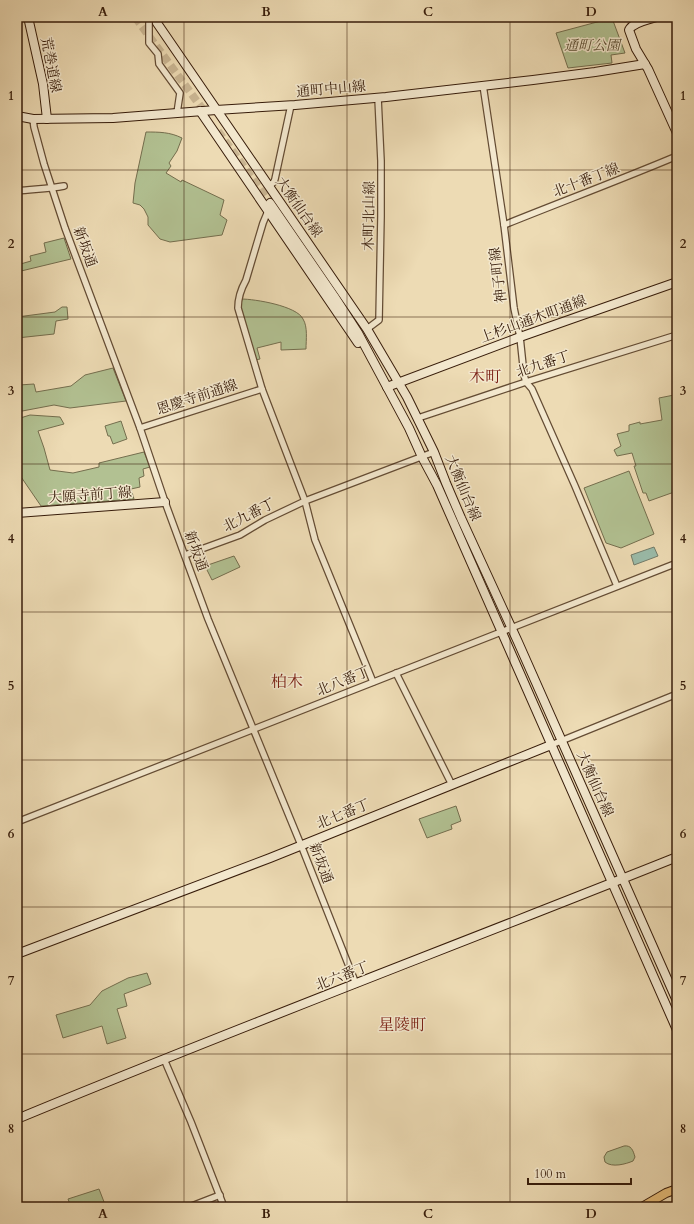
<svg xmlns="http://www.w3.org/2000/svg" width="694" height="1224" viewBox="0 0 694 1224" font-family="Cardo,'Noto Serif JP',serif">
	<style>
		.green { fill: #b2c192; stroke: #746e4e }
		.water { fill: #9abba9; stroke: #727b69 }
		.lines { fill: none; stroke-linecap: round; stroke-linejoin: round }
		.secondary-tunnel { stroke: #c9b592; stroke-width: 8; stroke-dasharray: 8 4; stroke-linecap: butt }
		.street-casing { stroke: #644c34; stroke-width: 8 }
		.secondary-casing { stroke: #371c0a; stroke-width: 10 }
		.primary-casing { stroke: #371c0a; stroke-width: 10 }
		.street { stroke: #f3e8ce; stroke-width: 5.5 }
		.secondary { stroke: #f3e8ce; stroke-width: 8 }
		.primary { stroke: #e6be7a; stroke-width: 8 }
		.grid { fill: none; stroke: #371c0a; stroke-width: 1; stroke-opacity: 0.55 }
		.labels { text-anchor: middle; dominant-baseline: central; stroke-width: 3; stroke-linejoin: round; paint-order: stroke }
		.park-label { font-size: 14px; font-style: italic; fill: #5c4e33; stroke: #f3e8ce }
		.street-label { font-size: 14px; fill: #371c0a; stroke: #f3e8ce }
		.quarter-label { font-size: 16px; fill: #7a1f14; stroke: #f3e8ce }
		.neatline { fill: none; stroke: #371c0a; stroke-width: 1.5 }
		.grid-label { font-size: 13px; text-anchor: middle; font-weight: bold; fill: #371c0a }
	</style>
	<rect width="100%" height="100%" fill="#eddbb4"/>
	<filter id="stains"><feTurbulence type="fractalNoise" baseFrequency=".005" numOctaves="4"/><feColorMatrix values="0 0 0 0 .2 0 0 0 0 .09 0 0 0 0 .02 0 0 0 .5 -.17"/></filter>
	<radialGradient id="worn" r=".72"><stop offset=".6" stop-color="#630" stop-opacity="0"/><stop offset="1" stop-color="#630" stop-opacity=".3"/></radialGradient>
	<g class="green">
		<path d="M 612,18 L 625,53 L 611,55 L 612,63 L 568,68 L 556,33 Z"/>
		<path d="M 146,132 C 159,132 170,132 182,138 L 177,151 L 169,163 L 171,166 L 166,173 L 181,182 L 182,180 L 224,200 L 220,215 L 227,220 L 222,235 L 170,242 L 160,239 L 148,225 L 148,217 L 144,209 L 140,205 L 133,203 L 135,183 Z"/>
		<path d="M 64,238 L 71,259 L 17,272 L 17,265 L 31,261 L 30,256 L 46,252 L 44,243 Z"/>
		<path d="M 241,299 C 255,299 297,306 303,319 C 308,327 306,340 306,349 L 281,350 L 281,342 L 257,348 L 260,359 L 255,360 L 240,309 Z"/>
		<path d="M 62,307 L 67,307 L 68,319 L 56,321 L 54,334 L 17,338 L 17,317 L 55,312 Z"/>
		<path d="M 17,368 L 19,385 L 34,384 L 36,392 L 71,386 L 85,375 L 113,368 L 126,401 L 70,408 L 54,405 L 17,412 Z"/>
		<path d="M 674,395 L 675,397 L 677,397 L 677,491 L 649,501 L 646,493 L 643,493 L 634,466 L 636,466 L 632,453 L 617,456 L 614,450 L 621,446 L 617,434 L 629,431 L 629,425 L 640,422 L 640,424 L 662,420 L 659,398 Z"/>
		<path d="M 30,415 L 60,417 L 64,424 L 38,431 L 44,448 L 50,470 L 73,473 L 99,467 L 99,463 L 144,452 L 150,467 L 143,469 L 144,476 L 139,478 L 140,487 L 131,489 L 134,499 L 41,506 L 17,471 L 17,419 Z"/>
		<path d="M 121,421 L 127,439 L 113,444 L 110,436 L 108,436 L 105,426 Z"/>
		<path d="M 629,471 L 654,534 L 621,548 L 606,543 L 584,488 Z"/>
		<path d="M 234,556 L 240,567 L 212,580 L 205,566 Z"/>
		<path d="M 456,806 L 461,821 L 451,825 L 452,829 L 427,838 L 419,819 Z"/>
		<path d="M 147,973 L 151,984 L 124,994 L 127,1006 L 117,1009 L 126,1038 L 107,1044 L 102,1026 L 63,1038 L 56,1015 L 90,1005 L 102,991 L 128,978 Z"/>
		<path d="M 624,1146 C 631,1145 633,1150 635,1157 L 633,1161 C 626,1164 612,1168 605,1162 L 604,1157 L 607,1152 Z"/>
		<path d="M 99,1189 L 106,1207 L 71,1207 L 68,1199 Z"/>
	</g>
	<path class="water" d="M 654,547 L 658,556 L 634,565 L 631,555 Z"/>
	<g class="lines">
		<g class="secondary-tunnel">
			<path d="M 135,17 L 207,115"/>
			<path d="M 218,131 L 270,203"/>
		</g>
		<g class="street-casing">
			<g id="street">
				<path d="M 149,17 L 149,43 L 158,54 L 159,64 L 180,93 L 177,113"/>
				<path d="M 483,85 L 504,225 L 514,308 L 520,337 L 524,375 L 526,382 L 532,389 L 575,486 L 617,586"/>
				<path d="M 33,119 L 34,127 L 44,164 L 65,228 L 140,428 L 165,502 L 208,619 L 301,845 L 356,984"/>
				<path d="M 269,186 L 274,182 L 275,179 L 291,105"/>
				<path d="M 17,191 C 33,189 48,189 64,186"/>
				<path d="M 268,211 L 263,223 L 246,280 C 241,289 238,298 238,308 L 262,389 L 305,501 L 315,540 L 373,682"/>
				<path d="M 504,225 C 561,202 620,180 677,156"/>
				<path d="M 367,329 L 379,320 L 381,216 L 381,161 L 378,98"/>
				<path d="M 418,418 L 526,382 L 677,335"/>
				<path d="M 140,428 L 262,389"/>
				<path d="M 185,555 L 240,535 L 265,520 L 305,501 L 434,452"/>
				<path d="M 396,673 L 452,785"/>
				<path d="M 551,745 L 677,694"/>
				<path d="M 17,822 L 677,563"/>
				<path d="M 164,1059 L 191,1122 L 224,1207"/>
				<path d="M 189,1207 L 220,1195"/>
			</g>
		</g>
		<g class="secondary-casing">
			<g id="secondary">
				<path d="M 28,17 L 43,84 L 47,119"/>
				<path d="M 656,17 C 648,20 633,22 629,30 L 636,49 L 648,69 L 677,133"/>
				<path d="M 157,23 L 367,329 L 407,397 L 434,452 L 446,483 L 461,518 L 518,642 L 677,1001"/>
				<path d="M 200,111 L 358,343"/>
				<path d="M 17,116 L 33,119 L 113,118 L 216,110 L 295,105 L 386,97 L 533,80 L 595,72 L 645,64"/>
				<path d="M 270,203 L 334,296 L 358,333 L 409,428 L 422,457 L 437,485 L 677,1030"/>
				<path d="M 387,387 L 520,337 L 677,282"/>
				<path d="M 17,513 L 165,502"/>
				<path d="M 17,954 L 270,858 L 551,745"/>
				<path d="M 17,1119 C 236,1028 457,945 677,857"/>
			</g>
		</g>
		<g class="primary-casing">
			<path id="primary" d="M 642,1207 L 666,1193 L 677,1189"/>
		</g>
		<use href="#street" class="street"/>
		<use href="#secondary" class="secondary"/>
		<use href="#primary" class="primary"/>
	</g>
	<path class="grid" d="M 184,17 L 184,1207M 347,17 L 347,1207M 510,17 L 510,1207M 17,170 L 677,170M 17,317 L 677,317M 17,464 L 677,464M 17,612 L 677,612M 17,760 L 677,760M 17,907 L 677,907M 17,1054 L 677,1054"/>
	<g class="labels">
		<g class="park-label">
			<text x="592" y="45">通町公園</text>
		</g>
		<g class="street-label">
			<text transform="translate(51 65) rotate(79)">荒巻道線</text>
			<text transform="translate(331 89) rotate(-5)">通町中山線</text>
			<text transform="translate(586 180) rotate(-21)">北十番丁線</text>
			<text transform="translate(299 207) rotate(55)">大衡仙台線</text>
			<text transform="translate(369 216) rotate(-89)">木町北山線</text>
			<text transform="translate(85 247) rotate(70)">新坂通</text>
			<text transform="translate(498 275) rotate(-97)">神子町線</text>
			<text transform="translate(533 319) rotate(-20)">上杉山通木町通線</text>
			<text transform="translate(543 364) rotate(-18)">北九番丁</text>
			<text transform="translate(197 397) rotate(-18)">恩慶寺前通線</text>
			<text transform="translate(463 488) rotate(67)">大衡仙台線</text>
			<text transform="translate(90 495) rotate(-4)">大願寺前丁線</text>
			<text transform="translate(249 515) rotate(-27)">北九番丁</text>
			<text transform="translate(196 551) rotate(70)">新坂通</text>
			<text transform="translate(343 681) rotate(-22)">北八番丁</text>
			<text transform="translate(595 784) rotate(66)">大衡仙台線</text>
			<text transform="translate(343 814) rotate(-22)">北七番丁</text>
			<text transform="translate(321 863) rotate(69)">新坂通</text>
			<text transform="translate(342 976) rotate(-21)">北六番丁</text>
		</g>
		<g class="quarter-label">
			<text x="485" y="377">木町</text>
			<text x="287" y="682">柏木</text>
			<text x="402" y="1025">星陵町</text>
		</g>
	</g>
	<rect width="694" height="1224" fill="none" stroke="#eddbb4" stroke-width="44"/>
	<path d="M528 1178v6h103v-6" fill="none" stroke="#371c0a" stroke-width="2"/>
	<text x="534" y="1178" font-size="12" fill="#371c0a" stroke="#f3e8ce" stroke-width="3" paint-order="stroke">100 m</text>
	<rect x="22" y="22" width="650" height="1180" class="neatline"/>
	<g class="grid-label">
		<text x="103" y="16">A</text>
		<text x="266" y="16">B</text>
		<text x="428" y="16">C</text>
		<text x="591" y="16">D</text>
		<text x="11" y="100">1</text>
		<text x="683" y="100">1</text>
		<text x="11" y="248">2</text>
		<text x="683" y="248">2</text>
		<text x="11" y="395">3</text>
		<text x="683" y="395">3</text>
		<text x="11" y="543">4</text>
		<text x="683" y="543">4</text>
		<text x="11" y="690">5</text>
		<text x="683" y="690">5</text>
		<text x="11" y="838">6</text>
		<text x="683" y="838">6</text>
		<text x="11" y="985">7</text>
		<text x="683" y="985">7</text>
		<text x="11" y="1133">8</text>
		<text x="683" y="1133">8</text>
		<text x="103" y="1218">A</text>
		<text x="266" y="1218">B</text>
		<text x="428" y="1218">C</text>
		<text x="591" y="1218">D</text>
	</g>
	<rect width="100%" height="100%" filter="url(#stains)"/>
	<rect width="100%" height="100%" fill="url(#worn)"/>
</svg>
